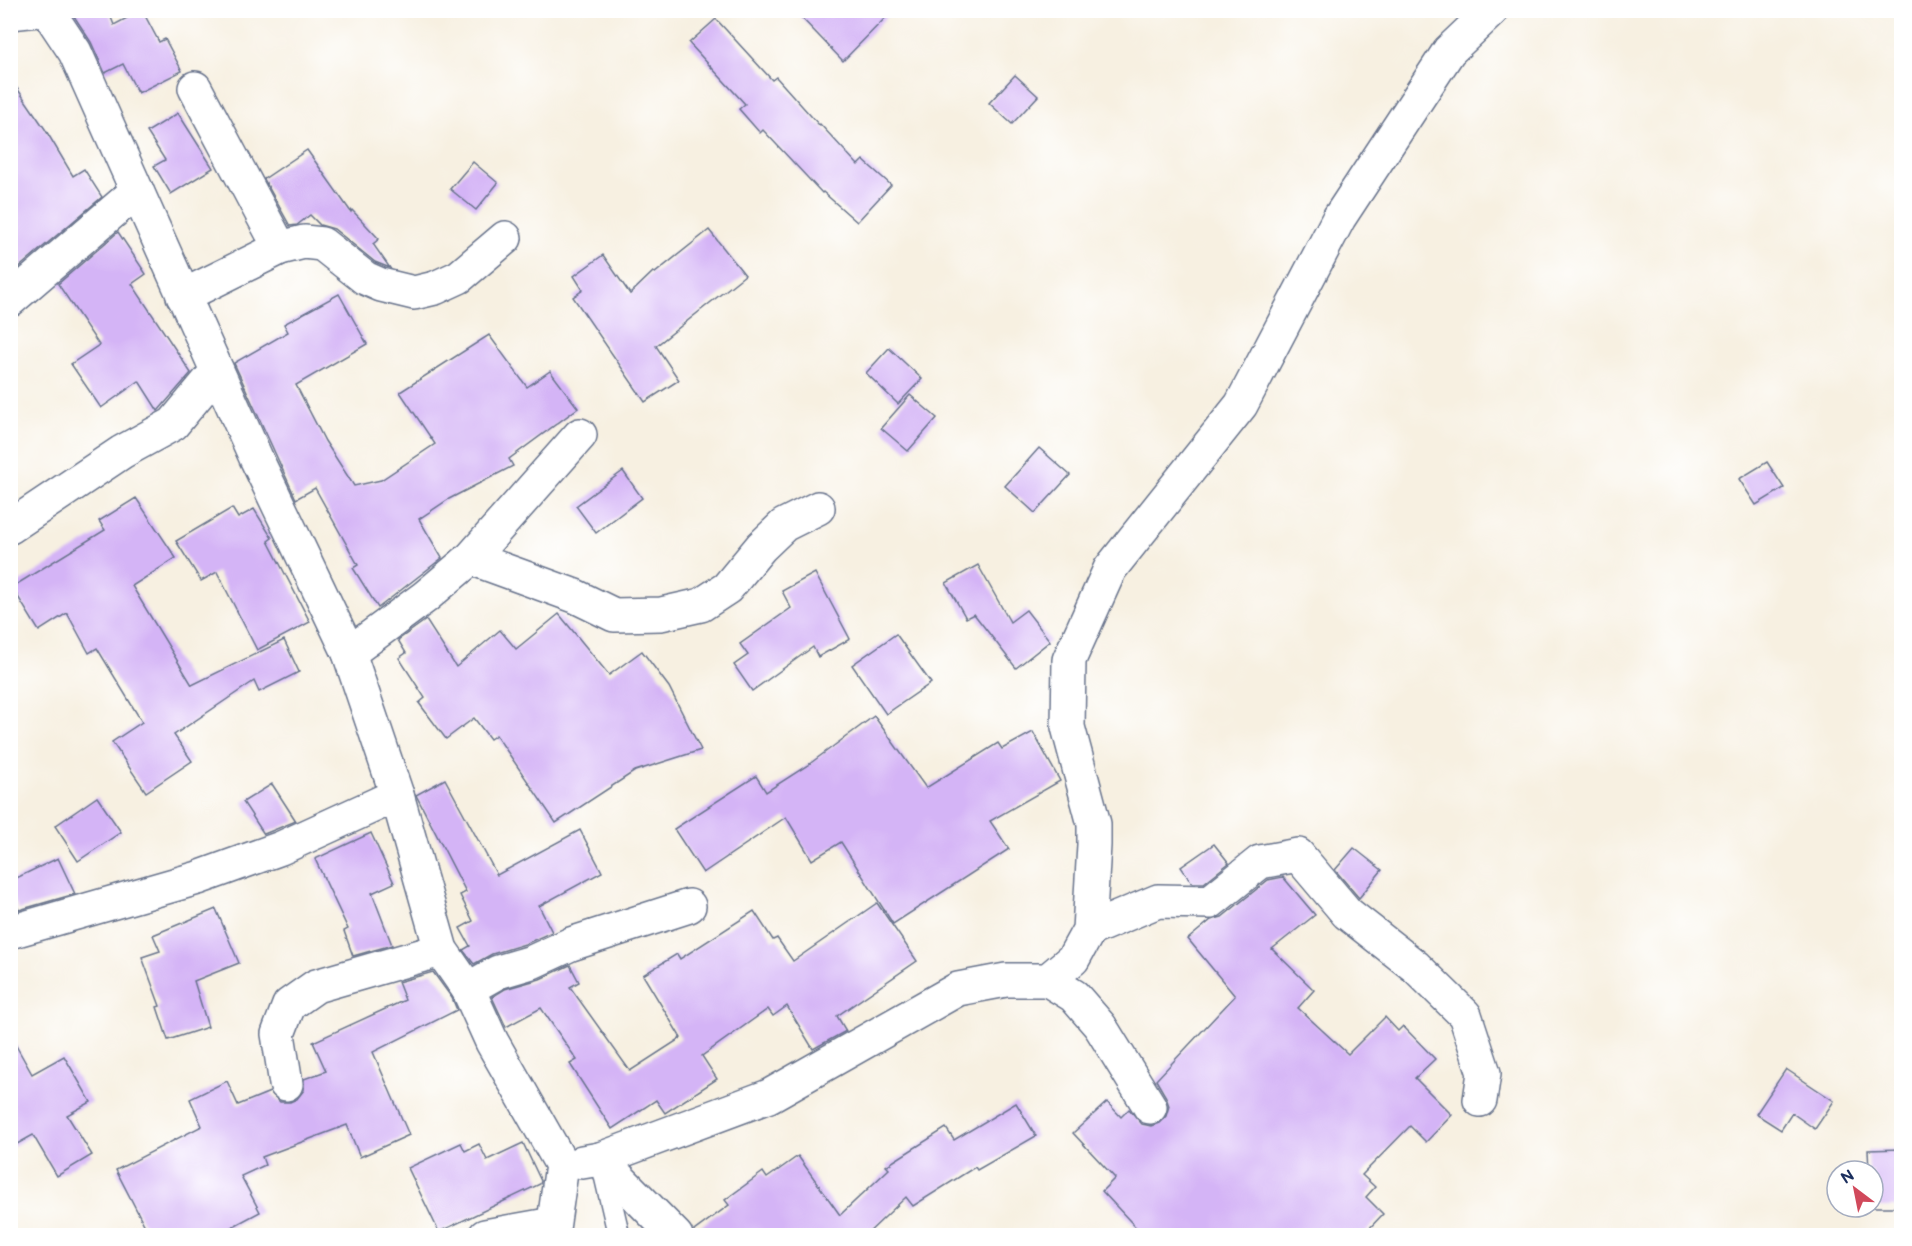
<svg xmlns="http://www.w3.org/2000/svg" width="1912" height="1246" viewBox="0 0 1912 1246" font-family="'Balsamiq Sans',sans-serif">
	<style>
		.building { fill: #d4b4f6 }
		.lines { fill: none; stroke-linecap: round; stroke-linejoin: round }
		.lane-casing { stroke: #68738c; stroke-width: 24 }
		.street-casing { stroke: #68738c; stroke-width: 36 }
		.lane { stroke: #fff; stroke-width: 21 }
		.street { stroke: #fff; stroke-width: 33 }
	</style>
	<rect width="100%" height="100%" fill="#fff"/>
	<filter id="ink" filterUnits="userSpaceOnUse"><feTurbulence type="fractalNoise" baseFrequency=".0167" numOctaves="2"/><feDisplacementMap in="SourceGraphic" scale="12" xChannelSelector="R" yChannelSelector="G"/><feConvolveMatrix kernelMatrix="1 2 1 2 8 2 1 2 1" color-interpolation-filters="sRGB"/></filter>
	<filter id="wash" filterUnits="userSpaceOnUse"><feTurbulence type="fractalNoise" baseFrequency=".008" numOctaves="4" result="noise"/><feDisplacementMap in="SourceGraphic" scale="24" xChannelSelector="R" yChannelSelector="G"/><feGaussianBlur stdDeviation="1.35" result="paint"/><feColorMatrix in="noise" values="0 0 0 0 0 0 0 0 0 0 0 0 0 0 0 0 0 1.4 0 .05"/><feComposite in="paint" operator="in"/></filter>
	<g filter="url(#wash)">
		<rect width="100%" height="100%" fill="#f7f0e1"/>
		<g id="blocks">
			<g class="building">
				<path d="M 70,10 L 108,10 L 114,25 L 142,10 L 159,42 L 165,39 L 182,71 L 138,93 L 123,64 L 105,73 L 91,42 Z"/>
				<path d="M 794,10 L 893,10 L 843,61 Z"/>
				<path d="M 716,19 L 772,80 L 776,77 L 819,125 L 820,124 L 858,165 L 863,160 L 891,185 L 857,222 L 823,192 L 822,193 L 763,130 L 760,133 L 739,109 L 745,104 L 689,43 Z"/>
				<path d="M 1015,75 L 1038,96 L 1012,124 L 989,103 Z"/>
				<path d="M 10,78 L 45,129 L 73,176 L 84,169 L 102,197 L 10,275 Z"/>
				<path d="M 178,113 L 213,168 L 171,194 L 154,166 L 165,160 L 147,132 Z"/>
				<path d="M 307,150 L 351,212 L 352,210 L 379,239 L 373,244 L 390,268 L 375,262 L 334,229 L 320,225 L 310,215 L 297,225 L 290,226 L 264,179 Z"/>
				<path d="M 473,162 L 498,183 L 476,210 L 450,189 Z"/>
				<path d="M 709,230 L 745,275 L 656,346 L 679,380 L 645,402 L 573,297 L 583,290 L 574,276 L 603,255 L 630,294 L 653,272 L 655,273 Z"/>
				<path d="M 118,232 L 146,274 L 132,284 L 191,373 L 158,411 L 139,381 L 101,408 L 71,364 L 99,345 L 58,284 Z"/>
				<path d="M 339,294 L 367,344 L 296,385 L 325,441 L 354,486 L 381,480 L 435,444 L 400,392 L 489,335 L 527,387 L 550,371 L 578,408 L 509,459 L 513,466 L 449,499 L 419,519 L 442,558 L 378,608 L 353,568 L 358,565 L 315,488 L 296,499 L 234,363 L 288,332 L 284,324 Z"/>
				<path d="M 889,348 L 922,379 L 898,404 L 866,373 Z"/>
				<path d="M 910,395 L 937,418 L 908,451 L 881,428 Z"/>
				<path d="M 1039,448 L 1070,475 L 1035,513 L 1005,486 Z"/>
				<path d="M 1767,462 L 1784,488 L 1756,505 L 1739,479 Z"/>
				<path d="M 623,471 L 642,498 L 596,533 L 576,506 Z"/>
				<path d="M 136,498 L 176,558 L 132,586 L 192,685 L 284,640 L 299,672 L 259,692 L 254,681 L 174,735 L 192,761 L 146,792 L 112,742 L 142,722 L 97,648 L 89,653 L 67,613 L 39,631 L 12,587 L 105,530 L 99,521 Z"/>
				<path d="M 232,508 L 238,518 L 254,509 L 272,538 L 268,541 L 310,622 L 257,650 L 217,572 L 201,581 L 176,541 Z"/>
				<path d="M 978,565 L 1010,622 L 1026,610 L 1050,641 L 1016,668 L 974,614 L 966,618 L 946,583 Z"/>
				<path d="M 815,573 L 850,639 L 818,657 L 813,647 L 752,691 L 734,665 L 748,655 L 740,644 L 791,608 L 782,591 Z"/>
				<path d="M 559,614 L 609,675 L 642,651 L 669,687 L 701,750 L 635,771 L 556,823 L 496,735 L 490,739 L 474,718 L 446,739 L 419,703 L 425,698 L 399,658 L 406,653 L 398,640 L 426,620 L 456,667 L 500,630 L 516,649 Z"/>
				<path d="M 896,634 L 931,683 L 886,714 L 852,665 Z"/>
				<path d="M 874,716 L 926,788 L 998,743 L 1002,749 L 1033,732 L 1060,781 L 990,821 L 1009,849 L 893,924 L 841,842 L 812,860 L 786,817 L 703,873 L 674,829 L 756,776 L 766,792 L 808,765 Z"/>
				<path d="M 445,779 L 497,875 L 580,830 L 602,872 L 539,906 L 552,932 L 525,944 L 492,954 L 474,964 L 463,950 L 470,946 L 460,928 L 473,921 L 460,895 L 466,892 L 416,795 Z"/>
				<path d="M 272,784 L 296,821 L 264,834 L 243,802 Z"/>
				<path d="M 97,797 L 121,832 L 78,861 L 55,826 Z"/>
				<path d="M 371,833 L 394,883 L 372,893 L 392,945 L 353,956 L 344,931 L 348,929 L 315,859 Z"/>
				<path d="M 1214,844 L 1229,863 L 1204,883 L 1192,883 L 1181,867 Z"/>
				<path d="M 1354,848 L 1382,870 L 1359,898 L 1335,870 Z"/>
				<path d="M 58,858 L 75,894 L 19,910 L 10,893 L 10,881 Z"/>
				<path d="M 1283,877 L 1315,915 L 1272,949 L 1314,990 L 1298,1008 L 1348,1054 L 1385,1017 L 1398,1031 L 1403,1026 L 1435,1059 L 1415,1078 L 1452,1115 L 1426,1142 L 1410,1126 L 1362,1175 L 1375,1187 L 1366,1197 L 1383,1214 L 1362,1236 L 1144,1236 L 1102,1191 L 1115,1178 L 1073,1133 L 1107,1102 L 1121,1117 L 1129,1109 L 1142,1124 L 1151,1126 L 1159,1123 L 1166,1116 L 1169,1106 L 1166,1097 L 1156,1080 L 1235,996 L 1188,939 L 1211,920 L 1222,917 L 1268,880 Z"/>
				<path d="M 877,903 L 917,961 L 837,1016 L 846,1031 L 813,1049 L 787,1006 L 773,1016 L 768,1009 L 702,1056 L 717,1079 L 665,1113 L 656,1100 L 612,1129 L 570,1064 L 577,1060 L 541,1008 L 506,1027 L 492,997 L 505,989 L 540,979 L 570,965 L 579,982 L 570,987 L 630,1071 L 681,1038 L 643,975 L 677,954 L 680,959 L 754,911 L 773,940 L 777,938 L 793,961 Z"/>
				<path d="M 216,909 L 239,963 L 194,981 L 208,1027 L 168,1040 L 157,1007 L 160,1006 L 142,957 L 160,951 L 153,935 Z"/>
				<path d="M 433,972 L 452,998 L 457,1010 L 373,1052 L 409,1135 L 360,1157 L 347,1125 L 262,1157 L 265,1165 L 241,1176 L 260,1212 L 215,1236 L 150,1236 L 116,1170 L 202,1126 L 190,1099 L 227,1081 L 238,1105 L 270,1092 L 280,1102 L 290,1102 L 297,1099 L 304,1090 L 304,1079 L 326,1071 L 313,1042 L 405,1000 L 398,982 Z"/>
				<path d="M 10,1035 L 32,1074 L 64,1056 L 91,1102 L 67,1115 L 92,1155 L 57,1176 L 33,1135 L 10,1148 Z"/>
				<path d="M 1786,1069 L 1834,1101 L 1815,1129 L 1792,1113 L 1781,1130 L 1756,1114 Z"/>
				<path d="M 1016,1103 L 1036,1136 L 977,1170 L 975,1167 L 913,1206 L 906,1197 L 865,1236 L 694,1236 L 694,1231 L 729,1205 L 725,1200 L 763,1172 L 767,1178 L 798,1156 L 840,1215 L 889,1169 L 886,1166 L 946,1128 L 954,1140 Z"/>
				<path d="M 461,1143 L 465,1151 L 479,1144 L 487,1160 L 523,1143 L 541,1181 L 540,1184 L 439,1232 L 408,1168 Z"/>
				<path d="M 1902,1149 L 1902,1207 L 1869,1207 L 1873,1207 L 1873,1171 L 1869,1171 L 1868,1150 Z"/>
			</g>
		</g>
	</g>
	<g filter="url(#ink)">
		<use href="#blocks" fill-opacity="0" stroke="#68738c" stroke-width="1.5"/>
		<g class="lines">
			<g class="lane-casing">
				<path id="lane" d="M 602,1163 L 619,1236"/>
			</g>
			<g class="street-casing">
				<g id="street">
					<path d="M 47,10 L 75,52 L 256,458 L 349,653 L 397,795 L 441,950 L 468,989 L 492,1042 L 562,1165 L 552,1236"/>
					<path d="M 10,13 L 38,10"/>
					<path d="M 195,88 L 280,248"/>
					<path d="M 183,296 L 280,248 L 304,242 L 322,244 L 365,278 L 381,285 L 414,293 L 435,288 L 459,277 L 505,238"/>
					<path d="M 10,300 L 137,191"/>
					<path d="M 10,527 L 122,452 L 173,424 L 217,371"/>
					<path d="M 471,558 L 575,596 L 614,615 L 661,614 L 701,605 L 727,588 L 761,547 L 784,525 L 818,508"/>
					<path d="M 349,653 L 425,597 L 471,558 L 580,435"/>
					<path d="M 1089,930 L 1158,901 L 1210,902 L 1260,862 L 1298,855 L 1347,913 L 1416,967 L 1465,1015 L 1484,1073 L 1480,1100"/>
					<path d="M 10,932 L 198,878 L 281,848 L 397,795"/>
					<path d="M 1048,980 L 1074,996 L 1100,1026 L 1150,1107"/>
					<path d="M 468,989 L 498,972 L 532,962 L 571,944 L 689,906"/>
					<path d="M 286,1084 L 278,1034 L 289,1005 L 316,986 L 441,950"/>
					<path d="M 600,1159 L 769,1096 L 958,989 L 1006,980 L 1048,980 L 1073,959 L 1089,930 L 1094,845 L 1094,824 L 1068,727 L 1069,660 L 1110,569 L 1241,405 L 1339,218 L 1449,51 L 1492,10"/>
					<path d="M 582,1162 L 600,1159 L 676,1236"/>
					<path d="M 485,1236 L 553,1224"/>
				</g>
			</g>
			<use href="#lane" class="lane"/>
			<use href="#street" class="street"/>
		</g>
	</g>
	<rect width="1912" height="1246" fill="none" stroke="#fff" stroke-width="36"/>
	<g transform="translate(1855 1189) rotate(328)"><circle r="28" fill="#ffffff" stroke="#a4acbf" stroke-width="1.5"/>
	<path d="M0-4.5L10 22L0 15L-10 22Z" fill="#d1495b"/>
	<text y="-9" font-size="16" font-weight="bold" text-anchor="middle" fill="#1b2f5e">N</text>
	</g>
</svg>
